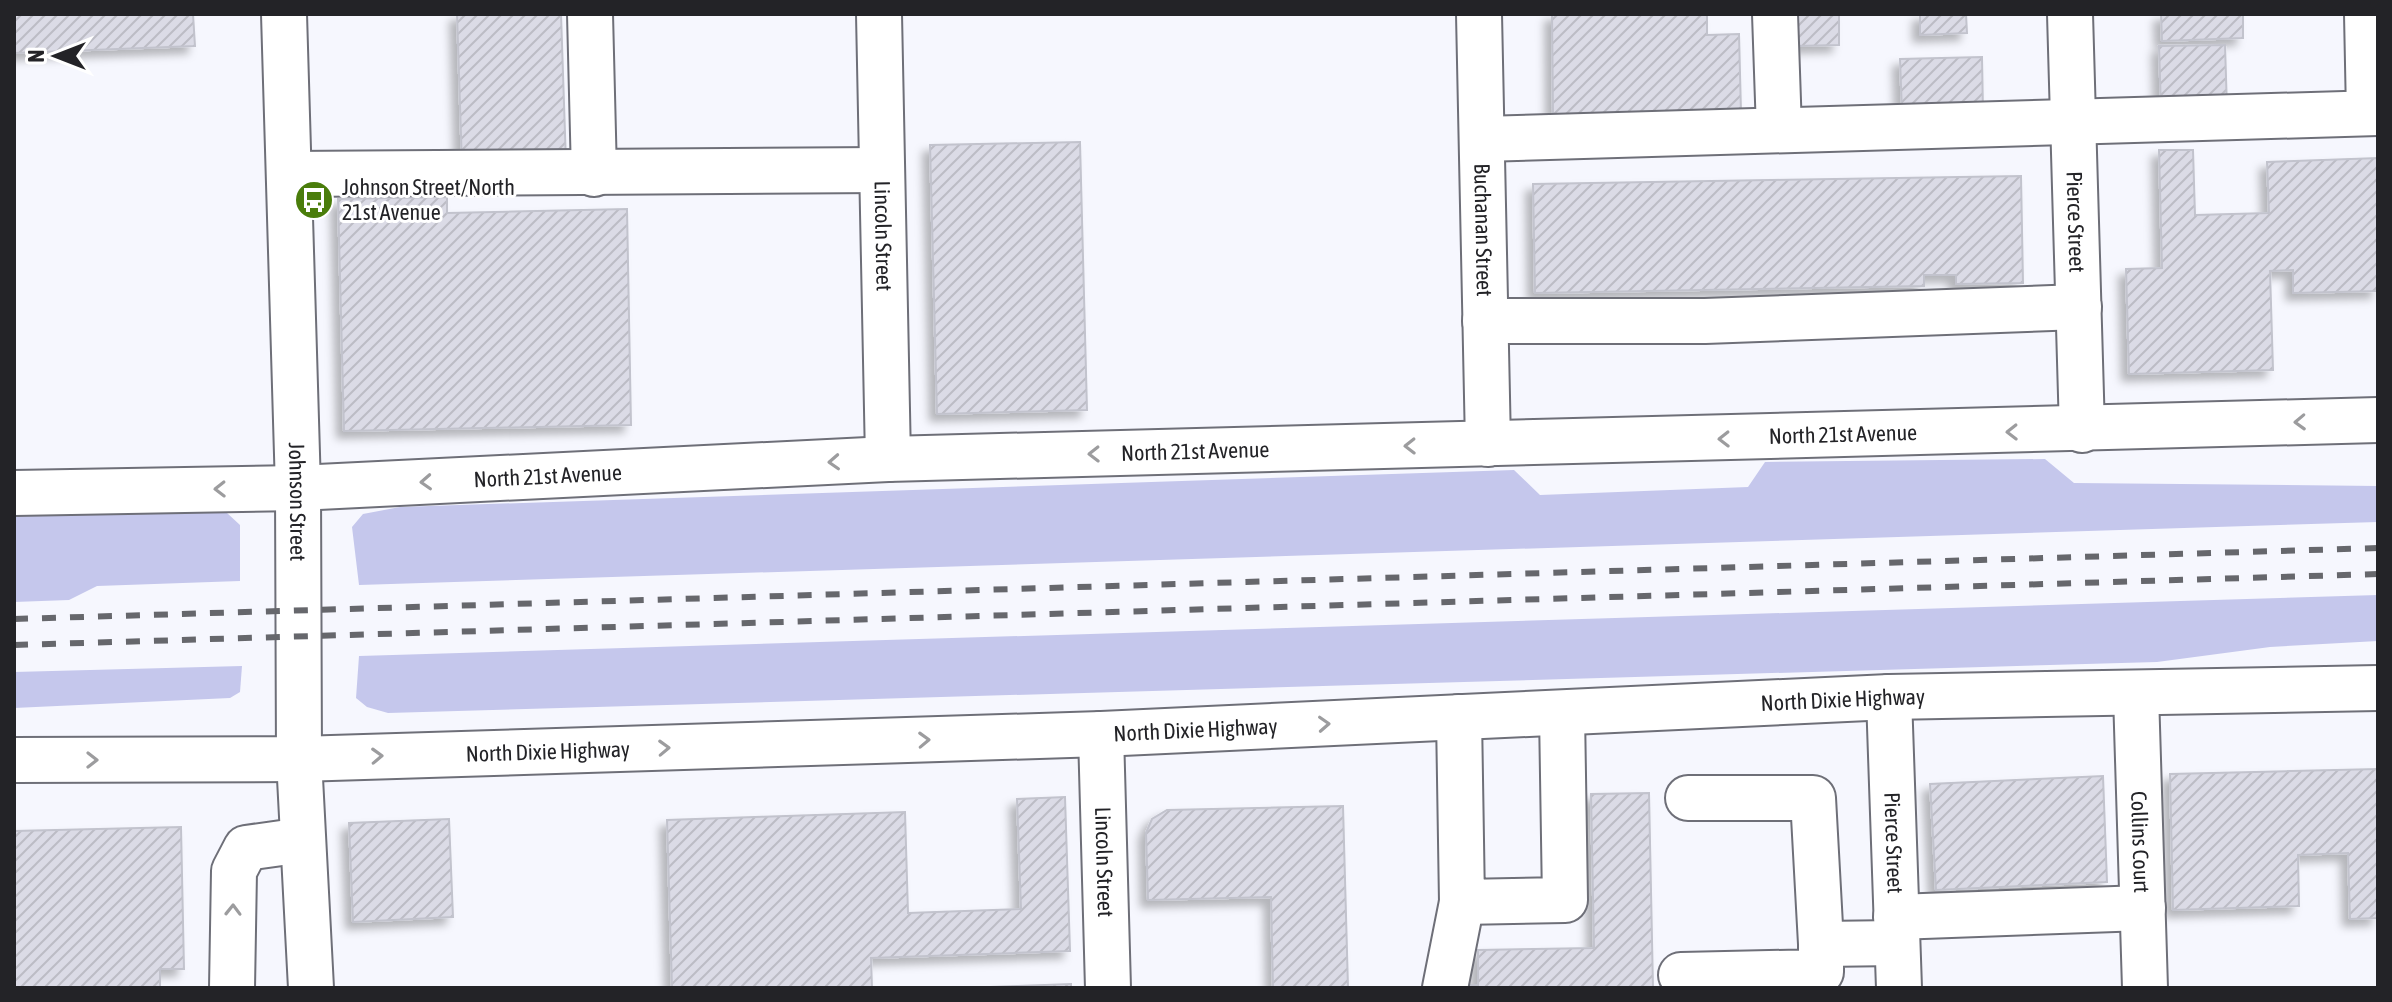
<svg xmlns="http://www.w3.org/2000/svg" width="2392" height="1002" viewBox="0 0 2392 1002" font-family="'Asap Condensed',sans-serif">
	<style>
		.grass { fill: #c5c7ec }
		.building { fill: url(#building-hatch); stroke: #c2c3cd; stroke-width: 2; filter: url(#shadow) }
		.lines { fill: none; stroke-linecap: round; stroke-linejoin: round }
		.minor-casing { stroke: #6e6f78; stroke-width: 48 }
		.major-casing { stroke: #6e6f78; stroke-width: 48 }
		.minor { stroke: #fff; stroke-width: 44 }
		.major { stroke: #fff; stroke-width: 44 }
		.rail { stroke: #66676c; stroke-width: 6; stroke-dasharray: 14 14; stroke-linecap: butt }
		.oneway { stroke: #9c9c9e }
		.labels { text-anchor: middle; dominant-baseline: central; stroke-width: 6; stroke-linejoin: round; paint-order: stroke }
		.poi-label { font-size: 22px; fill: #232327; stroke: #fff; text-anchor: start }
		.street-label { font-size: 22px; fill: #232327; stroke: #fff }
	</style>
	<defs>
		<pattern id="building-hatch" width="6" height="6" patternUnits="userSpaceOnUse" patternTransform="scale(2)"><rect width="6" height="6" fill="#dbdbe6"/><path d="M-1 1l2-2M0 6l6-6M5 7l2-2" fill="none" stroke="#bcbcc5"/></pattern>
		<filter id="shadow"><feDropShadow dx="-7" dy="7" stdDeviation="4" flood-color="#0004"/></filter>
	</defs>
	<rect width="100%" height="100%" fill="#f6f7fe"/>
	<g class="grass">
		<path d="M 2045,459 L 2074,483 L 2378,486 L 2378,522 L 359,585 L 352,527 L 363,514 L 400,507 L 1514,470 L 1540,495 L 1748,487 L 1765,462 Z"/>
		<path d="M 211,509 L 227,513 L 240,525 L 240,581 L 97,586 L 69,600 L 14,602 L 14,515 Z"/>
		<path d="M 2378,595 L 2378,641 L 2270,647 L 2157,662 L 388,713 L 367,707 L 356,698 L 359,656 Z"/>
		<path d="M 242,666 L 240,692 L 230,698 L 14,708 L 14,672 Z"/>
	</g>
	<g class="building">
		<path d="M 14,14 L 193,14 L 195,46 L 14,53 Z"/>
		<path d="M 457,14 L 561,14 L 566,163 L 462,166 Z"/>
		<path d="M 1552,14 L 1707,14 L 1707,35 L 1739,34 L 1741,112 L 1553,115 Z"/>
		<path d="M 1794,14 L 1839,14 L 1839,45 L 1795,46 Z"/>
		<path d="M 1920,14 L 1966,14 L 1967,33 L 1920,35 Z"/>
		<path d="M 2161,14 L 2243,14 L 2243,38 L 2162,41 Z"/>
		<path d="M 2225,45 L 2227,109 L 2161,110 L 2159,46 Z"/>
		<path d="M 1982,57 L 1983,112 L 1902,113 L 1900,59 Z"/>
		<path d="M 1080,142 L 1087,410 L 937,414 L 930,145 Z"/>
		<path d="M 2159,150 L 2193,150 L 2195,215 L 2269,213 L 2267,162 L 2378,158 L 2378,291 L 2293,293 L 2293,270 L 2270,271 L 2273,370 L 2129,374 L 2126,269 L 2162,268 Z"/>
		<path d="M 2021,176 L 2023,283 L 1956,284 L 1956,275 L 1924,275 L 1924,286 L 1535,293 L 1533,184 Z"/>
		<path d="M 447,197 L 447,213 L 627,209 L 631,425 L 344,431 L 338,199 Z"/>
		<path d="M 2378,769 L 2378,918 L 2350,919 L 2348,853 L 2298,855 L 2299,906 L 2173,910 L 2170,774 Z"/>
		<path d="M 2103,776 L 2107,882 L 1936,890 L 1930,784 Z"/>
		<path d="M 1649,793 L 1653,988 L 1460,988 L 1460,985 L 1478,985 L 1478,950 L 1594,948 L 1591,794 Z"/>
		<path d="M 1065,797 L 1070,951 L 871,958 L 872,988 L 672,988 L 667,820 L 905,812 L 908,913 L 1021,909 L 1017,799 Z"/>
		<path d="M 1343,806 L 1348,988 L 1273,988 L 1271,897 L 1148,900 L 1146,833 L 1152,819 L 1167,810 Z"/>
		<path d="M 449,819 L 453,917 L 353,922 L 349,823 Z"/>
		<path d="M 181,827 L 184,969 L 160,969 L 160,988 L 14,988 L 14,831 Z"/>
		<path d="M 1071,984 L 1071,988 L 961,988 Z"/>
	</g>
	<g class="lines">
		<g class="minor-casing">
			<g id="minor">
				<path id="s1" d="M 284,14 L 298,488 L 299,759 L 311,988"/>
				<path d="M 590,14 L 594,174"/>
				<path id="s2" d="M 879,14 L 888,459"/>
				<path id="s3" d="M 1479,14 L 1488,444"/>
				<path d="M 1775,14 L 1779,130"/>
				<path id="s4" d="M 2070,14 L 2082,430"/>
				<path d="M 2367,14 L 2369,113"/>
				<path d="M 1482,139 L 2378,113"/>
				<path d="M 289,174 L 882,170"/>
				<path d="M 1485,321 L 1705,321 L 2079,307"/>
				<path id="s5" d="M 2136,694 L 2145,988"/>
				<path id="s6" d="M 1889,697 L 1899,988"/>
				<path d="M 1459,717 L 1462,902 L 1565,900 L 1562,713"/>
				<path id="s7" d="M 1101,734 L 1108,988"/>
				<path d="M 1688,798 L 1813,798 L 1821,944"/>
				<path d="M 1896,917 L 2143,908"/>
				<path d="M 1681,975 L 1821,972 L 1821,944 L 1897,943"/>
				<path d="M 232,988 L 234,871 L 246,848 L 303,840"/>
				<path d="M 1445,988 L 1462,902"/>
			</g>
		</g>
		<g class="major-casing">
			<g id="major">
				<path id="s8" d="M 14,493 L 298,488 L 888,459 L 2378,420"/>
				<path id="s9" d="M 14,760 L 299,759 L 1101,734 L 1889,697 L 2378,688"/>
			</g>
		</g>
		<use href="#minor" class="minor"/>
		<use href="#major" class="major"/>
		<g class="rail">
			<path d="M 14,619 L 2378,548"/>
			<path d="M 14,645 L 2378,574"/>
		</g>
	</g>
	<defs><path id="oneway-chevron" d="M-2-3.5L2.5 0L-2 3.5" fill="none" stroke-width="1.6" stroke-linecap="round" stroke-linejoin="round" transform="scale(2)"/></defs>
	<g class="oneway">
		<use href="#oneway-chevron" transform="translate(2300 422) rotate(178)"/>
		<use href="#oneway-chevron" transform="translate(2012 432) rotate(179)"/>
		<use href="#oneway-chevron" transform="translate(1724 439) rotate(179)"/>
		<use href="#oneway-chevron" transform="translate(1410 446) rotate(179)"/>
		<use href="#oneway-chevron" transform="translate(1094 454) rotate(179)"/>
		<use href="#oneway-chevron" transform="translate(834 462) rotate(177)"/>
		<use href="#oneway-chevron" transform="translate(426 482) rotate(177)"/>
		<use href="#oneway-chevron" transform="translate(220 489) rotate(179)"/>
		<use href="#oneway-chevron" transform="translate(1324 724) rotate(-3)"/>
		<use href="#oneway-chevron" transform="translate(924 740) rotate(-2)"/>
		<use href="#oneway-chevron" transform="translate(664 748) rotate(-2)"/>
		<use href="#oneway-chevron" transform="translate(377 756) rotate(-2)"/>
		<use href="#oneway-chevron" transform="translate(92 760)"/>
		<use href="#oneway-chevron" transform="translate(233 910) rotate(-89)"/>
	</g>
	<defs>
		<g id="bus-disc" transform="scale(2)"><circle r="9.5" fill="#4a7d0b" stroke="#fff"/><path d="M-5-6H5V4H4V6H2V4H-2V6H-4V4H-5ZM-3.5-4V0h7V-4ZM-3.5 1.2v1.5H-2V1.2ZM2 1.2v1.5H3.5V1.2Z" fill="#fff"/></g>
	</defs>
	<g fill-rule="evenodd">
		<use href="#bus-disc" x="314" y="200"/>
	</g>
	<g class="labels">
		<g class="poi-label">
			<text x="342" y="187">Johnson Street/North<tspan x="342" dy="25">21st Avenue</tspan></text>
		</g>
		<g class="street-label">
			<text stroke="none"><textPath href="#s4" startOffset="208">Pierce Street</textPath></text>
			<text stroke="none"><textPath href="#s3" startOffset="216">Buchanan Street</textPath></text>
			<text stroke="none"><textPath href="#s2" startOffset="222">Lincoln Street</textPath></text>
			<text stroke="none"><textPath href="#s8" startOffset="1830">North 21st Avenue</textPath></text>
			<text stroke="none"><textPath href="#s8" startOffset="1182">North 21st Avenue</textPath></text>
			<text stroke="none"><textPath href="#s8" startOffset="534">North 21st Avenue</textPath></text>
			<text stroke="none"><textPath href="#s1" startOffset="488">Johnson Street</textPath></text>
			<text stroke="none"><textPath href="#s9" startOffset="1830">North Dixie Highway</textPath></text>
			<text stroke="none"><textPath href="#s9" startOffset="1182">North Dixie Highway</textPath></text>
			<text stroke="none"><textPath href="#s9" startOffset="534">North Dixie Highway</textPath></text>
			<text stroke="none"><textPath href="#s5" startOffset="148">Collins Court</textPath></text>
			<text stroke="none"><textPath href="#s6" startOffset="146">Pierce Street</textPath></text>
			<text stroke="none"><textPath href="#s7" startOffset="128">Lincoln Street</textPath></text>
		</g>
	</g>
	<rect width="2392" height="1002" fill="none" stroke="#232327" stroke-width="32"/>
	<g transform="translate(56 56) rotate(270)" stroke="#ffffff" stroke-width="6" paint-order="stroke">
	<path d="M0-6L14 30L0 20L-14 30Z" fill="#232327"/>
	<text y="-12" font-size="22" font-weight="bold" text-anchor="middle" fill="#232327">N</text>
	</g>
</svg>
